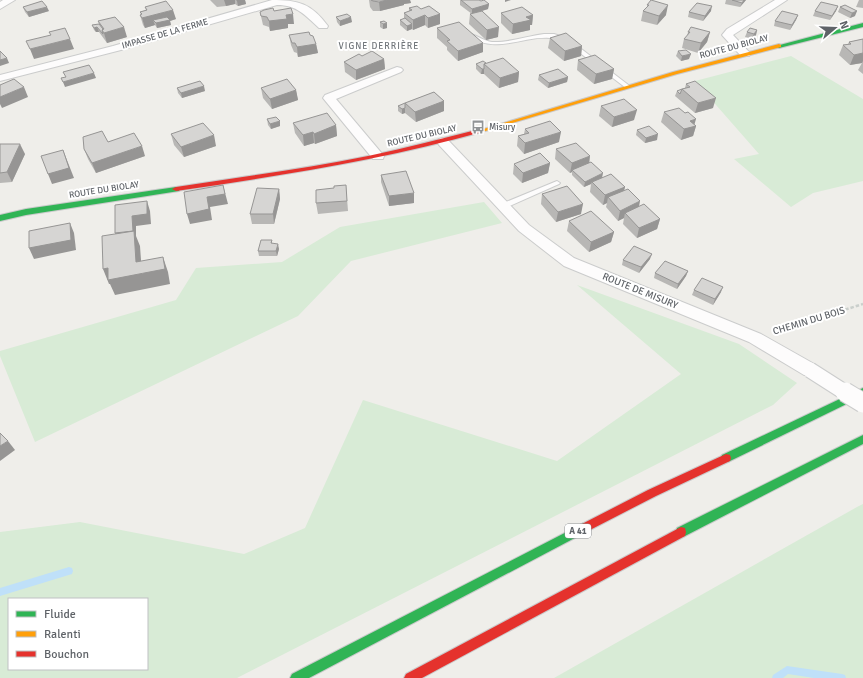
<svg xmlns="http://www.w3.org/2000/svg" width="863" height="678" viewBox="0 0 863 678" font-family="Signika,sans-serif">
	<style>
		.green { fill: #d8ebd6; fill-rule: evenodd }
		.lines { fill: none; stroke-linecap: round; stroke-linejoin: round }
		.stream { fill: #bfe0f9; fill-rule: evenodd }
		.lane-casing { stroke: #cbcccc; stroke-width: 2 }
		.street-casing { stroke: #cbcccc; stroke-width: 2 }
		.fast-casing { stroke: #cacacb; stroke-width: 2 }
		.slow-casing { stroke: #cacacb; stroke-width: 2 }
		.jam-casing { stroke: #cacacb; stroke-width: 2 }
		.path { stroke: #cacfcc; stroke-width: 2.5; stroke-dasharray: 3.5 2; stroke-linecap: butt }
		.lane { fill: #fdfcfc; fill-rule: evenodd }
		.street { fill: #fdfcfc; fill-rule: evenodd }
		.fast { fill: #30b455; fill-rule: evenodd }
		.slow { fill: #ff9f0a; fill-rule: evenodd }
		.jam { fill: #e5322d; fill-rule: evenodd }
		.street-bridge-far1-casing { stroke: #cbcccc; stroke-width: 17; stroke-linecap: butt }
		.street-bridge-casing { stroke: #cbcccc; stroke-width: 21; stroke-linecap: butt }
		.street-bridge-far1 { stroke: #fdfcfc; stroke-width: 15 }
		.street-bridge { stroke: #fdfcfc; stroke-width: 19 }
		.wall { fill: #b8b7b5 }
		.shaded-wall { fill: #969594 }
		.building { fill: #d6d5d3; stroke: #969594 }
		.labels { text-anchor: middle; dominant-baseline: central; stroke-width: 4; stroke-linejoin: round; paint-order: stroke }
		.far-street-label { font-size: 9px; fill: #5f6368; stroke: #fff }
		.far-neighbourhood-label { font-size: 9px; letter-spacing: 1px; fill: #70757a; stroke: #fff }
		.far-poi-label { font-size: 9px; fill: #5f6368; stroke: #fff; text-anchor: start }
		.shield { fill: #fff; stroke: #8f9295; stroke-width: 1 }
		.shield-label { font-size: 9px; font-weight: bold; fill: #5f6368 }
		.street-label { font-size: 10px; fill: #5f6368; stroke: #fff }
	</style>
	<rect width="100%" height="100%" fill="#efeeea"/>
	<g class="green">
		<path d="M 791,56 L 863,99 L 863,181 L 813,193 L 791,207 L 734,159 L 759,154 L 695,81 Z"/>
		<path d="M 484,202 L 502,223 L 351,261 L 298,316 L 35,442 L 0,356 L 0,351 L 176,300 L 196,268 L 282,262 L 340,227 Z"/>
		<path d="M 577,285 L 739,344 L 797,383 L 773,405 L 237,678 L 0,678 L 0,532 L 80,522 L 244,554 L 305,528 L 363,400 L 557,461 L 681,374 ZM 9,599 L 147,599 L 147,669 L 9,669 Z"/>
		<path d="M 863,504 L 863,678 L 554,678 L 857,507 Z"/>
	</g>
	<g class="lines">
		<g class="stream">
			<path d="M 69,567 L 72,568 L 73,571 L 72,574 L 0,596 L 0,588 Z"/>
			<path d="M 787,666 L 842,674 L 845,675 L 846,678 L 814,678 L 788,674 L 783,678 L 772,678 L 773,675 Z"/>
		</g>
		<g class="lane-casing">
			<g id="lane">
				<path d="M 544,34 L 554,34 L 567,38 L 631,87 L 626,88 L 563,40 C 529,30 500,57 468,36 L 471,34 C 478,36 484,41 492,42 C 509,43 527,36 544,34 Z"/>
				<path d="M 557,181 L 560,183 L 559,184 L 505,208 L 501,208 L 500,206 L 501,204 Z"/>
			</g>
		</g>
		<g class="street-casing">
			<g id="street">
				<path d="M 3,0 L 15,0 L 0,9 L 0,2 Z"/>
				<path d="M 272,0 C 298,0 311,3 328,26 L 327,28 L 319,28 C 305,15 297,5 277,5 L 121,50 L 0,81 L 0,75 L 113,46 Z"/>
				<path d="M 775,0 L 787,0 L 733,35 L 751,54 L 749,56 L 741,56 L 722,35 L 727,29 Z"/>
				<path d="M 397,67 L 401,68 L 403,70 L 401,72 L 336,99 L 384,156 L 383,159 L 373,159 L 323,98 L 325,95 Z"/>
				<path d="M 443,138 L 447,139 L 529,225 L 574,258 L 761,334 L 816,365 L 818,370 L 816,375 L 810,376 L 804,375 L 749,342 L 564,266 L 519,231 L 439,145 L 437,142 L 439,139 Z"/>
			</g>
		</g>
		<g class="fast-casing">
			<g id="fast">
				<path d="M 863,23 L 863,27 L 779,48 L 776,46 Z"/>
				<path d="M 176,187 L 180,189 L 179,191 L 26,215 L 0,221 L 0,215 L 26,209 Z"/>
				<path d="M 863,388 L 863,396 L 730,461 L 726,462 L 722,461 L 721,458 L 722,455 Z"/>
				<path d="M 863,435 L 863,444 L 685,536 L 681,537 L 677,536 L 676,532 L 677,528 Z"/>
				<path d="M 584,523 L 588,525 L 589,528 L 588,531 L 309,678 L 290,678 L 292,674 Z"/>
			</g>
		</g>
		<g class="slow-casing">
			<path id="slow" d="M 779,44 L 781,45 L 781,47 L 677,74 L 482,132 L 480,133 L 477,131 L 673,72 Z"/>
		</g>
		<g class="jam-casing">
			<g id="jam">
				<path d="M 480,129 L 483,131 L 482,132 C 382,160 279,176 176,191 L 172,189 L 176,187 C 240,177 304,169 368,156 C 406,148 443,138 480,129 Z"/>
				<path d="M 726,454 L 730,455 L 731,458 L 730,461 L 656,496 L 588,531 L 584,533 L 580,531 L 579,528 L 580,525 L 648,490 Z"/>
				<path d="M 681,527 L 685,528 L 686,532 L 685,536 L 422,678 L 404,678 L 406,674 Z"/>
			</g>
		</g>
		<path class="path" d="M 777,331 L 863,304"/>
		<use href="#lane" class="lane"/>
		<use href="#street" class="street"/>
		<use href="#fast" class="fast"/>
		<use href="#slow" class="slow"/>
		<use href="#jam" class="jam"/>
		<g class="street-bridge-far1-casing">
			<path id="street-bridge-far1" d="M 810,370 L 846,393"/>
		</g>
		<g class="street-bridge-casing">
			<path id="street-bridge" d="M 845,392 L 863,403"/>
		</g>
		<use href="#street-bridge-far1" class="street-bridge-far1"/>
		<use href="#street-bridge" class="street-bridge"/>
	</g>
	<g class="wall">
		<path d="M 210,0 L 245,0 L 246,4 L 238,6 L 235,4 L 226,6 L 217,7 Z"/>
		<path d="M 369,0 L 410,0 L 411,3 L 404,4 L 404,5 L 380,11 L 373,11 L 370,7 Z"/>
		<path d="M 460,0 L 481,1 L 489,4 L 488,9 L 472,14 L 460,5 Z"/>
		<path d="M 726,0 L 746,0 L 740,7 L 725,4 Z"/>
		<path d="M 859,0 L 863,0 L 863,8 L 856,7 Z"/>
		<path d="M 647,5 L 666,15 L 657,25 L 641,21 L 643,11 L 647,8 Z"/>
		<path d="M 845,5 L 855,16 L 850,18 L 838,12 L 840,7 Z"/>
		<path d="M 838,6 L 836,11 L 830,20 L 813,16 L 815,11 Z"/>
		<path d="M 23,7 L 49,11 L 29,17 L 25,12 Z"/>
		<path d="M 145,7 L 176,19 L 170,21 L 171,25 L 157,28 L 155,25 L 145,28 L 143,25 L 140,15 L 141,15 L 140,12 L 146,10 Z"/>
		<path d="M 409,8 L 421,9 L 440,14 L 440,24 L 428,28 L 425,25 L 413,30 L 412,29 L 407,31 L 400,25 L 400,20 L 404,19 L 404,13 L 409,11 Z"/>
		<path d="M 274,11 L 294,24 L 288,24 L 288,28 L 270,31 L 269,27 L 263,25 L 260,12 Z"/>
		<path d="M 711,11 L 703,21 L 688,17 L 689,12 Z"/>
		<path d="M 501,13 L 533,15 L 532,25 L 530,25 L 530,30 L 512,34 L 501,23 Z"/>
		<path d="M 470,14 L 498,37 L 486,40 L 469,24 Z"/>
		<path d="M 798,15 L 796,20 L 790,30 L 774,26 L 775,21 Z"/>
		<path d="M 336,17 L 352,22 L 340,26 L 337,22 Z"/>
		<path d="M 98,21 L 127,37 L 107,43 L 99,32 L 96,32 L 94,30 L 92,25 L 99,24 Z"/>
		<path d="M 380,22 L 387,28 L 383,29 L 380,27 Z"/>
		<path d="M 437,28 L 483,52 L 458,61 L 447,50 L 447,47 L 437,38 Z"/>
		<path d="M 757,30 L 756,35 L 752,39 L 745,37 L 747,32 Z"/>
		<path d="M 688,32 L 710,32 L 707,42 L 698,53 L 682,48 L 684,39 L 687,36 Z"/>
		<path d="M 289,35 L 310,35 L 316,44 L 318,53 L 298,57 L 297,53 L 294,52 L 291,45 Z"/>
		<path d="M 550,38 L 582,46 L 581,56 L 564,61 L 548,48 Z"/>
		<path d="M 863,39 L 863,74 L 858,70 L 862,63 L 850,65 L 839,55 L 843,45 L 848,44 L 849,42 Z"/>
		<path d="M 678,51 L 689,59 L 681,61 L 676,56 Z"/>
		<path d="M 362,56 L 384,59 L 385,69 L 356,80 L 345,72 L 344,62 Z"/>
		<path d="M 578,60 L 614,69 L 612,79 L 594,84 L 577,70 Z"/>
		<path d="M 486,63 L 519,72 L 518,82 L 499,88 L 484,74 L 481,74 L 476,69 L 476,64 Z"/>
		<path d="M 539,75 L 568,77 L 567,82 L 548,88 L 538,80 Z"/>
		<path d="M 686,84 L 713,108 L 695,113 L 675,96 L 677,91 L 685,88 Z"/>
		<path d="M 177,88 L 205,91 L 182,98 L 178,93 Z"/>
		<path d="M 261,88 L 296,90 L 298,100 L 272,109 L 263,98 Z"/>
		<path d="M 434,92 L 444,101 L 444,111 L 416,122 L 405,113 L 402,114 L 398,111 L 398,106 Z"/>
		<path d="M 601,106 L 634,120 L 612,127 L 599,116 Z"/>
		<path d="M 664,112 L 685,113 L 696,126 L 693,136 L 681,140 L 661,122 Z"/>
		<path d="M 267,119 L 280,126 L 271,129 L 268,125 Z"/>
		<path d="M 293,123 L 336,125 L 337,136 L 315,144 L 314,143 L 304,146 L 295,133 Z"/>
		<path d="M 525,129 L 559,142 L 524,154 L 517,146 L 518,136 L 524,134 Z"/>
		<path d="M 637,130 L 657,140 L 645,143 L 636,135 Z"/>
		<path d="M 171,134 L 216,146 L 184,157 L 174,145 Z"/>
		<path d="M 108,142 L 145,156 L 96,173 L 88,159 L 84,149 Z"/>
		<path d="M 0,144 L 25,154 L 12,182 L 0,183 Z"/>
		<path d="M 556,149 L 589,163 L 602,178 L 625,187 L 624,191 L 639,206 L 660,219 L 657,229 L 637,238 L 623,224 L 624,218 L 618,221 L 606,207 L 607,203 L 603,205 L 590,192 L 591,184 L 584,187 L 572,175 L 572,172 L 570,173 L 555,159 Z"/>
		<path d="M 550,163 L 548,173 L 522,183 L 513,174 L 514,164 Z"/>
		<path d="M 381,175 L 414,203 L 389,206 L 381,182 Z"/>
		<path d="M 346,185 L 348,211 L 318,214 L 316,203 L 334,188 Z"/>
		<path d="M 279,189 L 280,199 L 274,224 L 252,224 L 250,214 Z"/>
		<path d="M 542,194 L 581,214 L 556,222 L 541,204 Z"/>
		<path d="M 569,221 L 614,232 L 611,242 L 589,252 L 567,231 Z"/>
		<path d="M 272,240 L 272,243 L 279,249 L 277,256 L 259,256 L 258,251 Z"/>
		<path d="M 650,259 L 639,273 L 622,265 L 623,260 Z"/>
		<path d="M 688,271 L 686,276 L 677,289 L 654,278 L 655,273 Z"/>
		<path d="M 694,290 L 721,292 L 713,305 L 692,295 Z"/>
	</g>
	<g class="shaded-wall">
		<path d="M 224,0 L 235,0 L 235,4 L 226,6 Z"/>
		<path d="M 236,0 L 245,0 L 246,4 L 238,6 L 237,1 Z"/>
		<path d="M 387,0 L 410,0 L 411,3 L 404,4 L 404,5 L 380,11 L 379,2 Z"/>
		<path d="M 505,0 L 511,0 L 505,2 Z"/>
		<path d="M 744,0 L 746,0 L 740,7 L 742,3 Z"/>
		<path d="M 489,4 L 488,9 L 472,14 L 472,9 Z"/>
		<path d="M 668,5 L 666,15 L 657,25 L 659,16 Z"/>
		<path d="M 712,6 L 711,11 L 703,21 L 705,16 Z"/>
		<path d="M 838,6 L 836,11 L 830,20 L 832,16 Z"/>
		<path d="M 47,7 L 49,11 L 29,17 L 27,12 Z"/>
		<path d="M 173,10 L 176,19 L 170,21 L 171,25 L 157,28 L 156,23 L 153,20 L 155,25 L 145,28 L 142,18 Z"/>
		<path d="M 857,11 L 855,16 L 850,18 L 852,13 Z"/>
		<path d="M 293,14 L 294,24 L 288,24 L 288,28 L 270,31 L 269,21 L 286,15 Z"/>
		<path d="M 440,14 L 440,24 L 428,28 L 428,18 Z"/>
		<path d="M 425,15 L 425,25 L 413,30 L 413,20 Z"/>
		<path d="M 533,15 L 532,25 L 530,25 L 530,30 L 512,34 L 513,24 L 526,17 Z"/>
		<path d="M 798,15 L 796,20 L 790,30 L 792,25 Z"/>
		<path d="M 351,17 L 352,22 L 340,26 L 340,21 Z"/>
		<path d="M 387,23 L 387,28 L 383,29 L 383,24 Z"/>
		<path d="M 412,24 L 412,29 L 407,31 L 407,26 Z"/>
		<path d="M 97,27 L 99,32 L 96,32 L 94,28 Z"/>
		<path d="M 124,27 L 127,37 L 107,43 L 104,33 Z"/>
		<path d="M 499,27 L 498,37 L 486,40 L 487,30 Z"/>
		<path d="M 757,30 L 756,35 L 752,39 L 754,34 Z"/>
		<path d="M 710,32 L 707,42 L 698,53 L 701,43 Z"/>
		<path d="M 70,39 L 74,49 L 34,59 L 30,49 Z"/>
		<path d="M 483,43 L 483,52 L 458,61 L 458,51 Z"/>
		<path d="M 316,44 L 318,53 L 298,57 L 297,47 Z"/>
		<path d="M 582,46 L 581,56 L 564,61 L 565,51 Z"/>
		<path d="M 863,53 L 863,61 L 862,63 L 850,65 L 854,55 Z"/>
		<path d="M 691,54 L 689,59 L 681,61 L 682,56 Z"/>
		<path d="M 7,58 L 9,63 L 0,66 L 0,60 Z"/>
		<path d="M 384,59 L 385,69 L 356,80 L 356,70 Z"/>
		<path d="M 482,69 L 484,69 L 484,74 L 481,74 Z"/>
		<path d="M 614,69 L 612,79 L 594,84 L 596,74 Z"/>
		<path d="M 519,72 L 518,82 L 499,88 L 500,78 Z"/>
		<path d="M 94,73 L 96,78 L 65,87 L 63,82 Z"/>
		<path d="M 568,77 L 567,82 L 548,88 L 549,83 Z"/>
		<path d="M 204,86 L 205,91 L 182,98 L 181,93 Z"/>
		<path d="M 24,87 L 28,97 L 2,108 L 0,104 L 0,97 Z"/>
		<path d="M 296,90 L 298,100 L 272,109 L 270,99 Z"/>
		<path d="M 716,98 L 713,108 L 695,113 L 698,103 Z"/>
		<path d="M 444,101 L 444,111 L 416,122 L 415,112 Z"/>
		<path d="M 405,108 L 405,113 L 402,114 L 402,109 Z"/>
		<path d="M 637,110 L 634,120 L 612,127 L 614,117 Z"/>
		<path d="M 696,119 L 694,126 L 696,126 L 693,136 L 681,140 L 684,129 L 690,121 Z"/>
		<path d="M 280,121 L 280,126 L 271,129 L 270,124 Z"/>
		<path d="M 336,125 L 337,136 L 315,144 L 314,134 Z"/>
		<path d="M 313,132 L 314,143 L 304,146 L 303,135 Z"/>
		<path d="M 561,132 L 559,142 L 524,154 L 525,143 Z"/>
		<path d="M 658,134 L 657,140 L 645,143 L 646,138 Z"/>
		<path d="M 214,135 L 216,146 L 184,157 L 181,147 Z"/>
		<path d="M 20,144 L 25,154 L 12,182 L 7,172 Z"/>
		<path d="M 142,146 L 145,156 L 96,173 L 92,163 Z"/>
		<path d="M 63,150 L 74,178 L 52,184 L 48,174 Z"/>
		<path d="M 590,156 L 589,166 L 572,170 L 572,172 L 570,173 L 572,163 Z"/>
		<path d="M 550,163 L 548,173 L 522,183 L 523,173 Z"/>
		<path d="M 603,173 L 602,178 L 592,182 L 591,184 L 584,187 L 585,182 Z"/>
		<path d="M 223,185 L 228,204 L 210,207 L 212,220 L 190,224 L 187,214 L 207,197 Z"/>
		<path d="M 625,187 L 622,197 L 608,197 L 607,203 L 603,205 L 605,195 Z"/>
		<path d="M 279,189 L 280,199 L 274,224 L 273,214 Z"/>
		<path d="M 414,193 L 414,203 L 389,206 L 389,196 Z"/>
		<path d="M 147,201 L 150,211 L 151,224 L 136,226 L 136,236 L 140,246 L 142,274 L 163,257 L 168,272 L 170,284 L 115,295 L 110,284 L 109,284 L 103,269 L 119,244 L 115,233 Z"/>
		<path d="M 640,201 L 638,212 L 625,213 L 624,218 L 618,221 L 620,211 Z"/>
		<path d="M 583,204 L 581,214 L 556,222 L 558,212 Z"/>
		<path d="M 660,219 L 657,229 L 637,238 L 639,228 Z"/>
		<path d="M 70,223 L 74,233 L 76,250 L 34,259 L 29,248 Z"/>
		<path d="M 614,232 L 611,242 L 589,252 L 591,242 Z"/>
		<path d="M 278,244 L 279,249 L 277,256 L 276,251 Z"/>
		<path d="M 652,254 L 650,259 L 639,273 L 641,267 Z"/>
		<path d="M 688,271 L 686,276 L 677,289 L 678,284 Z"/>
		<path d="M 723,287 L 721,292 L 713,305 L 715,299 Z"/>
		<path d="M 8,441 L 15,450 L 0,461 L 0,446 Z"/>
	</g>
	<g class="building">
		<path d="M 371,0 L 387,0 L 379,2 L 373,1 Z"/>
		<path d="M 461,0 L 479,0 L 481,1 L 484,0 L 489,4 L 472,9 Z"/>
		<path d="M 651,0 L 668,5 L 659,16 L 643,11 L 649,5 L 647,5 Z"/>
		<path d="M 732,0 L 744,0 L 742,3 Z"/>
		<path d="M 42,1 L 47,7 L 27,12 L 23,7 Z"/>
		<path d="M 166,1 L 173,10 L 142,18 L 140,15 L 142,14 L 140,12 L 147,10 L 145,7 Z"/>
		<path d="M 821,2 L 838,6 L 832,16 L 815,11 Z"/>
		<path d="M 697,3 L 712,6 L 705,16 L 689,12 Z"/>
		<path d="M 845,5 L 857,11 L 852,13 L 840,7 Z"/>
		<path d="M 417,6 L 421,9 L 429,6 L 440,14 L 428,18 L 425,15 L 413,20 L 404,13 L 412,10 L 409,8 Z"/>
		<path d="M 522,7 L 533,15 L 526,17 L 531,20 L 513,24 L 501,13 Z"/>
		<path d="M 273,8 L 274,11 L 291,8 L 293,14 L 286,15 L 287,19 L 269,21 L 267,17 L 261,16 L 260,12 L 264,10 Z"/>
		<path d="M 482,11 L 499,27 L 487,30 L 470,14 Z"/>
		<path d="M 782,11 L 798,15 L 792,25 L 775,21 Z"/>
		<path d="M 347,14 L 351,17 L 340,21 L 336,17 Z"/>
		<path d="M 115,17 L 124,27 L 104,33 L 102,30 L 104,29 L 98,21 Z"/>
		<path d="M 167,17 L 170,20 L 156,23 L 153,20 Z"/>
		<path d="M 405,18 L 412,24 L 407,26 L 400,20 Z"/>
		<path d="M 384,21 L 387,23 L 383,24 L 380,22 Z"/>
		<path d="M 459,22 L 483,43 L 458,51 L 447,41 L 450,40 L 437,28 Z"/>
		<path d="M 99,24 L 103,29 L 102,30 L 103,34 L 97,27 L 94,28 L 92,25 Z"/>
		<path d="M 691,27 L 710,32 L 701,43 L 684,39 L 690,32 L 688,32 Z"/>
		<path d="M 65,28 L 70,39 L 30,49 L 26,41 L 51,35 L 49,32 Z"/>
		<path d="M 750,28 L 757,30 L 754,34 L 747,32 Z"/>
		<path d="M 309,32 L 310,35 L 313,36 L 316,44 L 297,47 L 295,43 L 292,43 L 289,35 Z"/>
		<path d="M 566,33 L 582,46 L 565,51 L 550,38 Z"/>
		<path d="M 863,39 L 863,53 L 854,55 L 843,45 L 851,44 L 849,42 Z"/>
		<path d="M 686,50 L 691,54 L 682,56 L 678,51 Z"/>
		<path d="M 0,51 L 7,58 L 0,60 Z"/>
		<path d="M 372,51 L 384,59 L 356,70 L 344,62 L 359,54 L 362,56 Z"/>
		<path d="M 595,55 L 614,69 L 596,74 L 578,60 Z"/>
		<path d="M 503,58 L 519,72 L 500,78 L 484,64 Z"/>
		<path d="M 483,61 L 486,63 L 484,64 L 484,69 L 482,69 L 476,64 Z"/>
		<path d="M 89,65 L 94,73 L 63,82 L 61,78 L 66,77 L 63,72 Z"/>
		<path d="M 558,69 L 568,77 L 549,83 L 539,75 Z"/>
		<path d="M 14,79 L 24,87 L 0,97 L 0,85 Z"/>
		<path d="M 287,79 L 296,90 L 270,99 L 261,88 Z"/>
		<path d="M 200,81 L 204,86 L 181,93 L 177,88 Z"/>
		<path d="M 695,81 L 716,98 L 698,103 L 682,89 L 690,87 L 686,84 Z"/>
		<path d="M 682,89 L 680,94 L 677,91 Z"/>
		<path d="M 434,92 L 444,101 L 415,112 L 405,103 Z"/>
		<path d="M 624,99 L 637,110 L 614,117 L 601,106 Z"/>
		<path d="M 405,103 L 405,108 L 402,109 L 398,106 Z"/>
		<path d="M 679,108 L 685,113 L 688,112 L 696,119 L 690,121 L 696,126 L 684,129 L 664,112 Z"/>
		<path d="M 327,113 L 336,125 L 314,134 L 313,132 L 303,135 L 293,123 Z"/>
		<path d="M 276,117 L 280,121 L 270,124 L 267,119 Z"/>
		<path d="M 550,121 L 561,132 L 525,143 L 518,136 L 529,133 L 525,129 Z"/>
		<path d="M 203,123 L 214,135 L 181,147 L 171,134 Z"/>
		<path d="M 649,126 L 658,134 L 646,138 L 637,130 Z"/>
		<path d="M 102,131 L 108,142 L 134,133 L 142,146 L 92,163 L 84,149 L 83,137 Z"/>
		<path d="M 576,143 L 590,156 L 572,163 L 556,149 Z"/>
		<path d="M 0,144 L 20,144 L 7,172 L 0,173 Z"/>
		<path d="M 63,150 L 69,168 L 48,174 L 41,156 Z"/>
		<path d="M 540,153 L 550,163 L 523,173 L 514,164 Z"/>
		<path d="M 591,162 L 603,173 L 585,182 L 572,170 Z"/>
		<path d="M 406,171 L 414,193 L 389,196 L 381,175 Z"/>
		<path d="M 611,174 L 625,187 L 605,195 L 592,182 Z"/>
		<path d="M 223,185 L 225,194 L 207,197 L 209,209 L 187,214 L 184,192 Z"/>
		<path d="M 346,185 L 347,201 L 316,203 L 316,190 L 334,188 L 334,186 Z"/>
		<path d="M 567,186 L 583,204 L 558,212 L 542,194 Z"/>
		<path d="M 257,188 L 279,189 L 273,214 L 250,214 Z"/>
		<path d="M 628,189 L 640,201 L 620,211 L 608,197 Z"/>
		<path d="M 147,201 L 147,214 L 132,216 L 133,231 L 115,233 L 115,205 Z"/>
		<path d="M 644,204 L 660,219 L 639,228 L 625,213 Z"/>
		<path d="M 591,211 L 614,232 L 591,242 L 569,221 Z"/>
		<path d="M 70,223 L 71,240 L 29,248 L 29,231 Z"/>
		<path d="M 134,231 L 136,262 L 163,257 L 165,269 L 108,280 L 108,268 L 103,269 L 102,236 Z"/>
		<path d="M 261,240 L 272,240 L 271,243 L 278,244 L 276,251 L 258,251 Z"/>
		<path d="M 634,246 L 652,254 L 641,267 L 623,260 Z"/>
		<path d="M 665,261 L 688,271 L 678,284 L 655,273 Z"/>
		<path d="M 702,278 L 723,287 L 715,299 L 694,290 Z"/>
		<path d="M 0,433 L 8,441 L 0,446 Z"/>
	</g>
	<defs>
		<g id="bus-bare" transform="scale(1.08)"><path d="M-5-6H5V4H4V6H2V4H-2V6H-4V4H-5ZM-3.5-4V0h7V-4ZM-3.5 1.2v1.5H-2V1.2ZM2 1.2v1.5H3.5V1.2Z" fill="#919496" stroke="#fff" stroke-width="2.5" paint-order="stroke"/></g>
	</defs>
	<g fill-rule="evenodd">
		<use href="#bus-bare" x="478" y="127"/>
	</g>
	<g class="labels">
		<g class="far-street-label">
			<text transform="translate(165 34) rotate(-16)">IMPASSE DE LA FERME</text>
			<text transform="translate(734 47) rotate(-15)">ROUTE DU BIOLAY</text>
			<text transform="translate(422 136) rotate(-13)">ROUTE DU BIOLAY</text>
			<text transform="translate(104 190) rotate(-9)">ROUTE DU BIOLAY</text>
		</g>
		<g class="far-neighbourhood-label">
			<text x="379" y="46">VIGNE DERRIÈRE</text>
		</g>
		<g class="far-poi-label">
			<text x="489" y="127">Misury</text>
		</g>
		<rect class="shield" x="565" y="524" width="26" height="14" rx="3"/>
		<g class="shield-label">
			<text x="578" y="531">A 41</text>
		</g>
		<g class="street-label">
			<text transform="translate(640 291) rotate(22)">ROUTE DE MISURY</text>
			<text transform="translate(809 321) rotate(-17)">CHEMIN DU BOIS</text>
		</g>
	</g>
	<rect x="8" y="598" width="140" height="72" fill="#ffffff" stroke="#bfc1c3"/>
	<rect x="16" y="611" width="20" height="6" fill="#30b455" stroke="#bfc1c3"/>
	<text x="44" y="618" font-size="12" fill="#5f6368">Fluide</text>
	<rect x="16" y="631" width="20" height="6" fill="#ff9f0a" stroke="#bfc1c3"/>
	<text x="44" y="638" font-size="12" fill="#5f6368">Ralenti</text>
	<rect x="16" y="651" width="20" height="6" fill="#e5322d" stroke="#bfc1c3"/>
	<text x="44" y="658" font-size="12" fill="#5f6368">Bouchon</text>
	<g transform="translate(835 28) rotate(71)" stroke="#ffffff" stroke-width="3" paint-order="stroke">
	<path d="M0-3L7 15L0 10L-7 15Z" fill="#5f6368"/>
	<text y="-6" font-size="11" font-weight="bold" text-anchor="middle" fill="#5f6368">N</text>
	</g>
</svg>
